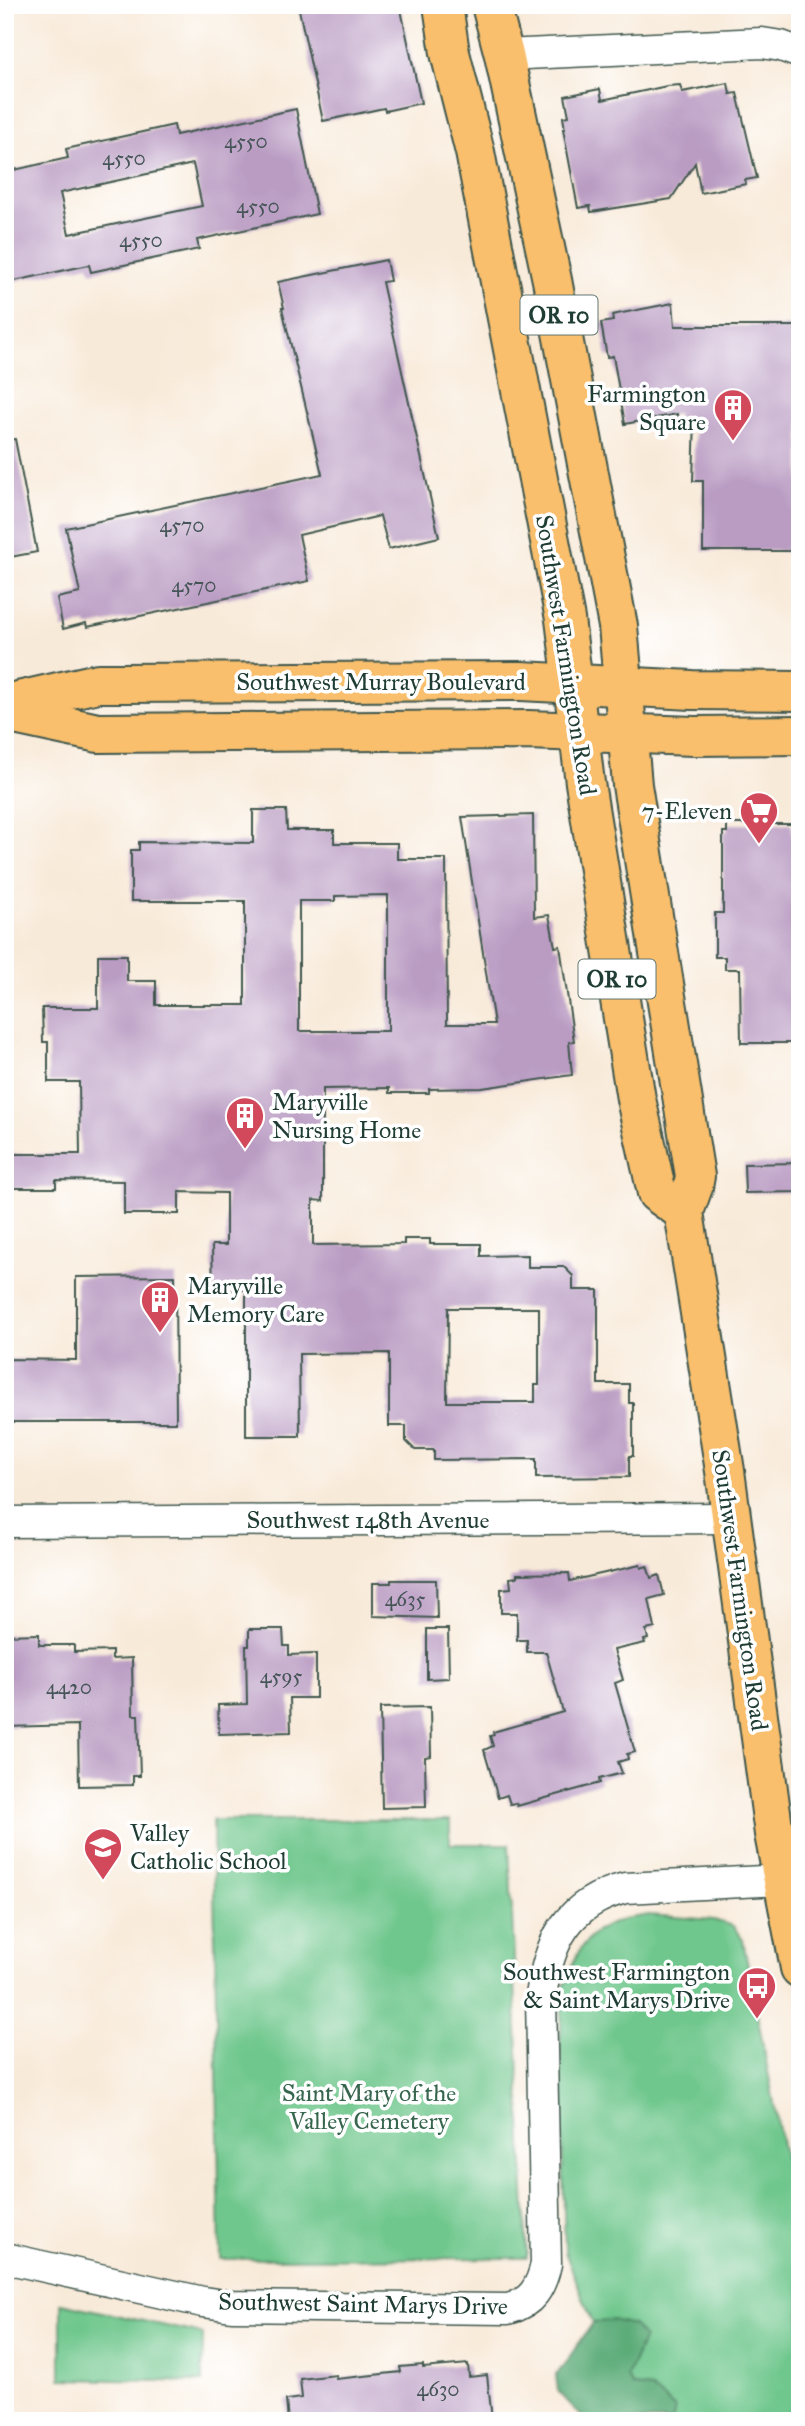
<svg xmlns="http://www.w3.org/2000/svg" width="805" height="2426" viewBox="0 0 805 2426" font-family="'IM FELL Great Primer',serif">
	<style>
		.green { fill: #70c78d; stroke: #488260; stroke-width: 2 }
		.forest { fill: #5cac78; stroke: #3e7456; stroke-width: 2 }
		.building { fill: #ba9cc3; fill-rule: evenodd }
		.lines { fill: none; stroke-linecap: round; stroke-linejoin: round }
		.street-casing { stroke: #40574d; stroke-width: 33 }
		.primary-casing { stroke: #40574d; stroke-width: 42 }
		.street { stroke: #fff; stroke-width: 30 }
		.primary { stroke: #f9bf6d; stroke-width: 38 }
		.labels { text-anchor: middle; dominant-baseline: central; stroke-width: 7; stroke-linejoin: round; paint-order: stroke }
		.number-label { font-size: 21px; fill: #465558 }
		.shield { fill: #fff; stroke: #627771; stroke-width: 2 }
		.shield-label { font-size: 23px; font-weight: bold; fill: #1f3d34 }
		.poi-label { font-size: 24px; fill: #1f3d34; stroke: #fff; text-anchor: end }
		.street-label { font-size: 24px; fill: #1f3d34; stroke: #fff }
		.park-label { font-size: 24px; fill: #37664f; stroke: #fff }
	</style>
	<rect width="100%" height="100%" fill="#fff"/>
	<filter id="ink" filterUnits="userSpaceOnUse"><feTurbulence type="fractalNoise" baseFrequency=".0143" numOctaves="2"/><feDisplacementMap in="SourceGraphic" scale="14" xChannelSelector="R" yChannelSelector="G"/><feConvolveMatrix kernelMatrix="1 2 1 2 8 2 1 2 1" color-interpolation-filters="sRGB"/></filter>
	<filter id="wash" filterUnits="userSpaceOnUse"><feTurbulence type="fractalNoise" baseFrequency=".00686" numOctaves="4" result="noise"/><feDisplacementMap in="SourceGraphic" scale="28" xChannelSelector="R" yChannelSelector="G"/><feGaussianBlur stdDeviation="1.57" result="paint"/><feColorMatrix in="noise" values="0 0 0 0 0 0 0 0 0 0 0 0 0 0 0 0 0 1.4 0 .05"/><feComposite in="paint" operator="in"/></filter>
	<g filter="url(#wash)">
		<rect width="100%" height="100%" fill="#f8ead9"/>
		<g class="green">
			<path d="M 213,1820 L 450,1820 L 450,1844 L 509,1844 L 527,2258 L 220,2259 Z"/>
			<path d="M 649,1915 L 714,1920 L 733,1926 L 743,1940 L 800,2240 L 800,2421 L 672,2421 L 675,2408 L 651,2389 L 633,2387 L 627,2377 L 644,2338 C 628,2319 616,2320 593,2323 L 565,2252 L 560,2044 L 563,1989 L 571,1967 L 581,1948 L 597,1930 L 623,1919 Z"/>
			<path d="M 61,2303 L 203,2334 L 202,2382 L 61,2379 Z"/>
		</g>
		<path class="forest" d="M 613,2320 L 633,2325 L 644,2338 L 627,2377 L 633,2387 L 651,2389 L 675,2408 L 672,2421 L 586,2421 L 558,2391 L 556,2376 L 593,2323 Z"/>
		<g id="blocks">
			<g class="building">
				<path d="M 298,5 L 400,5 L 421,103 L 385,111 L 384,108 L 323,121 Z"/>
				<path d="M 728,83 L 730,94 L 737,93 L 757,178 L 745,180 L 746,184 L 701,193 L 695,163 L 671,199 L 591,212 L 590,206 L 578,208 L 563,129 L 565,129 L 563,117 L 569,116 L 565,96 L 600,89 L 602,100 L 667,86 L 680,85 L 682,92 Z"/>
				<path d="M 296,109 L 317,214 L 197,240 L 199,249 L 91,272 L 89,265 L 5,283 L 5,172 L 68,158 L 66,149 L 174,125 L 176,135 ZM 193,164 L 202,206 L 69,234 L 60,193 Z"/>
				<path d="M 386,260 L 390,281 L 382,282 L 439,537 L 389,549 L 380,516 L 299,535 L 309,581 L 87,627 L 86,623 L 63,629 L 57,598 L 80,593 L 66,528 L 322,474 L 282,308 L 284,308 L 278,282 Z"/>
				<path d="M 673,303 L 675,326 L 800,326 L 800,551 L 703,551 L 703,481 L 693,481 L 695,419 L 678,422 L 677,414 L 625,424 L 613,356 L 607,357 L 601,323 L 613,321 L 612,315 Z"/>
				<path d="M 15,439 L 37,552 L 5,558 L 5,440 Z"/>
				<path d="M 253,810 L 286,810 L 287,830 L 334,830 L 334,843 L 397,843 L 397,859 L 446,859 L 447,1024 L 494,1024 L 462,817 L 533,815 L 534,917 L 549,915 L 555,947 L 560,946 L 574,1041 L 569,1042 L 572,1075 L 482,1088 L 429,1089 L 429,1093 L 389,1093 L 389,1088 L 323,1089 L 323,1201 L 313,1200 L 313,1245 L 404,1244 L 404,1239 L 430,1239 L 430,1244 L 481,1244 L 481,1256 L 528,1255 L 528,1267 L 564,1267 L 573,1276 L 573,1290 L 598,1290 L 598,1384 L 629,1384 L 629,1403 L 633,1403 L 633,1456 L 629,1456 L 629,1477 L 536,1478 L 536,1459 L 434,1460 L 434,1450 L 415,1450 L 406,1441 L 406,1426 L 389,1426 L 389,1353 L 299,1354 L 300,1436 L 246,1436 L 246,1290 L 213,1290 L 212,1245 L 226,1245 L 226,1193 L 179,1192 L 179,1214 L 124,1214 L 124,1181 L 56,1180 L 56,1188 L 5,1188 L 5,1154 L 80,1154 L 79,1082 L 48,1082 L 48,1042 L 43,1042 L 42,1008 L 98,1008 L 98,955 L 127,955 L 127,981 L 156,981 L 156,1005 L 245,1005 L 245,901 L 131,901 L 131,850 L 139,850 L 139,842 L 253,843 ZM 388,895 L 388,1031 L 299,1031 L 299,901 L 335,901 L 335,896 ZM 448,1308 L 539,1308 L 539,1385 L 535,1385 L 535,1402 L 447,1402 Z"/>
				<path d="M 727,824 L 792,824 L 794,858 L 800,858 L 800,878 L 798,878 L 799,957 L 794,957 L 794,999 L 800,999 L 800,1043 L 741,1043 L 740,969 L 725,969 L 725,957 L 715,957 L 715,913 L 723,913 L 723,832 L 727,832 Z"/>
				<path d="M 800,1163 L 800,1192 L 745,1193 L 744,1164 Z"/>
				<path d="M 175,1276 L 176,1422 L 5,1422 L 5,1359 L 76,1360 L 76,1277 Z"/>
				<path d="M 640,1565 L 641,1568 L 647,1566 L 651,1578 L 659,1575 L 664,1595 L 649,1599 L 655,1628 L 646,1630 L 648,1639 L 644,1640 L 645,1643 L 614,1650 L 623,1680 L 615,1683 L 635,1752 L 627,1754 L 628,1759 L 618,1762 L 622,1773 L 599,1779 L 600,1783 L 517,1806 L 516,1803 L 510,1804 L 507,1795 L 498,1798 L 484,1750 L 493,1746 L 490,1736 L 494,1735 L 493,1732 L 563,1712 L 546,1652 L 527,1652 L 527,1640 L 517,1640 L 517,1613 L 501,1613 L 501,1589 L 511,1588 L 510,1578 L 517,1577 L 517,1574 L 569,1573 L 570,1581 Z"/>
				<path d="M 391,1580 L 436,1580 L 437,1618 L 373,1616 L 373,1583 L 391,1583 Z"/>
				<path d="M 249,1629 L 283,1629 L 284,1646 L 289,1646 L 289,1655 L 316,1654 L 316,1698 L 290,1698 L 291,1732 L 219,1734 L 218,1705 L 247,1704 L 246,1646 L 249,1646 Z"/>
				<path d="M 427,1629 L 448,1629 L 449,1678 L 427,1679 Z"/>
				<path d="M 39,1634 L 39,1645 L 74,1645 L 74,1652 L 112,1651 L 112,1659 L 132,1658 L 133,1715 L 138,1715 L 140,1776 L 133,1776 L 133,1785 L 79,1786 L 78,1725 L 5,1727 L 5,1635 Z"/>
				<path d="M 430,1707 L 431,1756 L 425,1757 L 426,1807 L 382,1808 L 380,1708 Z"/>
				<path d="M 468,2364 L 469,2377 L 487,2375 L 492,2419 L 288,2421 L 286,2400 L 302,2398 L 300,2379 L 336,2375 L 336,2379 L 401,2372 L 400,2367 L 423,2365 L 423,2368 Z"/>
			</g>
		</g>
	</g>
	<g filter="url(#ink)">
		<use href="#blocks" fill-opacity="0" stroke="#40574d" stroke-width="2"/>
		<g class="lines">
			<g class="street-casing">
				<g id="street">
					<path d="M 504,55 L 762,43 L 781,46 L 800,53"/>
					<path d="M 5,1522 L 730,1518"/>
					<path d="M 5,2258 L 203,2302 L 232,2306 L 508,2309 C 532,2303 541,2287 546,2264 L 541,1996 C 549,1941 567,1903 625,1888 L 800,1879"/>
				</g>
			</g>
			<g class="primary-casing">
				<g id="primary">
					<path d="M 443,5 L 450,53 L 475,152 L 565,619 L 585,783 L 636,1099 L 657,1193 L 684,1212"/>
					<path d="M 491,5 L 504,55 L 552,280 L 618,626 L 632,785 L 695,1176 L 693,1187 L 684,1212 L 725,1471 L 774,1834 L 800,1968"/>
					<path d="M 5,704 L 98,683 L 121,683 L 521,681 L 692,690 L 800,691"/>
					<path d="M 5,713 L 98,733 L 528,730 L 694,736 L 800,735"/>
				</g>
			</g>
			<use href="#street" class="street"/>
			<use href="#primary" class="primary"/>
		</g>
	</g>
	<defs>
		<g id="building-pin" transform="scale(2.0125)"><path d="M0 17L-7.5 6A9.5 9.5 0 1 1 7.5 6Z" fill="#d1495b" stroke="#fff"/><path d="M-4-6H4V6H1V3H-1V6H-4ZM-2.5-4.3h1.7v1.8h-1.7ZM.8-4.3h1.7v1.8H.8ZM-2.5-1h1.7V.8h-1.7ZM.8-1h1.7V.8H.8Z" fill="#fff"/></g>
		<g id="supermarket-pin" transform="scale(2.0125)"><path d="M0 17L-7.5 6A9.5 9.5 0 1 1 7.5 6Z" fill="#d1495b" stroke="#fff"/><path d="M-6-5.5h2.5l.6 2H6L4.5 2H-2.5L-4.4-4H-6ZM-1.5 3.2a1.3 1.3 0 1 0 .1 0ZM3 3.2a1.3 1.3 0 1 0 .1 0Z" fill="#fff"/></g>
		<g id="school-pin" transform="scale(2.0125)"><path d="M0 17L-7.5 6A9.5 9.5 0 1 1 7.5 6Z" fill="#d1495b" stroke="#fff"/><path d="M0-5L7-2L0 1L-7-2ZM-4 1L0 2.5L4 1V4Q0 6-4 4Z" fill="#fff"/></g>
		<g id="bus-pin" transform="scale(2.0125)"><path d="M0 17L-7.5 6A9.5 9.5 0 1 1 7.5 6Z" fill="#d1495b" stroke="#fff"/><path d="M-5-6H5V4H4V6H2V4H-2V6H-4V4H-5ZM-3.5-4V0h7V-4ZM-3.5 1.2v1.5H-2V1.2ZM2 1.2v1.5H3.5V1.2Z" fill="#fff"/></g>
	</defs>
	<g fill-rule="evenodd">
		<use href="#building-pin" x="733" y="408"/>
		<use href="#supermarket-pin" x="759" y="811"/>
		<use href="#building-pin" x="245" y="1116"/>
		<use href="#building-pin" x="160" y="1300"/>
		<use href="#school-pin" x="103" y="1847"/>
		<use href="#bus-pin" x="757" y="1986"/>
	</g>
	<g class="labels">
		<g class="number-label">
			<text x="246" y="141">4550</text>
			<text x="124" y="158">4550</text>
			<text x="258" y="206">4550</text>
			<text x="141" y="240">4550</text>
			<text x="182" y="525">4570</text>
			<text x="194" y="585">4570</text>
			<text x="405" y="1599">4635</text>
			<text x="281" y="1676">4595</text>
			<text x="69" y="1687">4420</text>
			<text x="438" y="2389">4630</text>
		</g>
		<g class="shield">
			<rect x="520.5" y="295.5" width="77" height="39" rx="5"/>
			<rect x="578.5" y="959.5" width="77" height="39" rx="5"/>
		</g>
		<g class="shield-label">
			<text x="559" y="315">OR 10</text>
			<text x="617" y="979">OR 10</text>
		</g>
		<g class="poi-label">
			<text x="706" y="394">Farmington<tspan x="706" dy="28">Square</tspan></text>
			<text x="732" y="811">7-Eleven</text>
			<text x="272" y="1102" text-anchor="start">Maryville<tspan x="272" dy="28">Nursing Home</tspan></text>
			<text x="187" y="1286" text-anchor="start">Maryville<tspan x="187" dy="28">Memory Care</tspan></text>
			<text x="130" y="1833" text-anchor="start">Valley<tspan x="130" dy="28">Catholic School</tspan></text>
			<text x="730" y="1972">Southwest Farmington<tspan x="730" dy="28">&amp; Saint Marys Drive</tspan></text>
		</g>
		<g class="street-label">
			<text transform="translate(566 655) rotate(81)">Southwest Farmington Road</text>
			<text x="381" y="682">Southwest Murray Boulevard</text>
			<text x="368" y="1520">Southwest 148th Avenue</text>
			<text transform="translate(740 1590) rotate(82)">Southwest Farmington Road</text>
			<text transform="translate(363 2304) rotate(1)">Southwest Saint Marys Drive</text>
		</g>
		<g class="park-label">
			<text x="369" y="2093">Saint Mary of the<tspan x="369" dy="28">Valley Cemetery</tspan></text>
		</g>
	</g>
	<rect width="805" height="2426" fill="none" stroke="#fff" stroke-width="28"/>
</svg>
